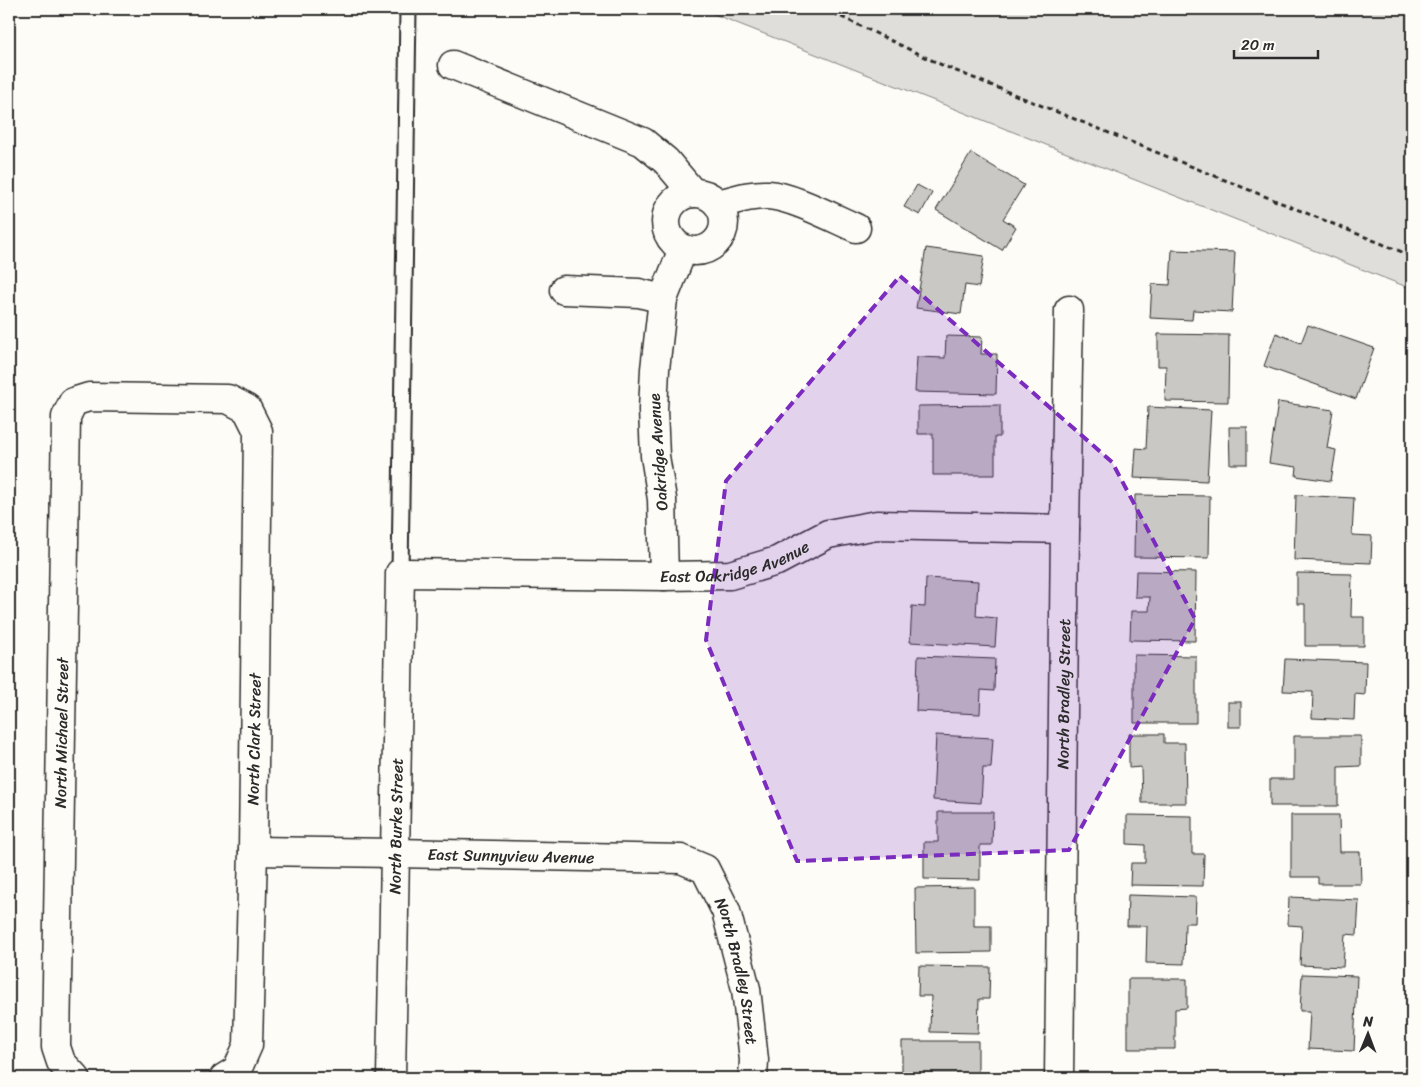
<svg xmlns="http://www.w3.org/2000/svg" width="1421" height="1087" viewBox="0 0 1421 1087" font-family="Sriracha,sans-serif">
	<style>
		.green { fill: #dfdeda; stroke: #858482 }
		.building { fill: #c9c8c4; stroke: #2b2b2b }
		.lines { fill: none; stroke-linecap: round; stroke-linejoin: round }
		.lane-casing { stroke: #2b2b2b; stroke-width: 19 }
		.street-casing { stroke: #2b2b2b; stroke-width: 31 }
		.path { stroke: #2b2b2b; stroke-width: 3; stroke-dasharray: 5 4; stroke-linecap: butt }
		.lane { stroke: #fdfcf7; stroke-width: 15 }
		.street { stroke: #fdfcf7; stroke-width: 28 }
		.marked { fill: #7b2cbf; fill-opacity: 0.2; stroke: #7b2cbf; stroke-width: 4; stroke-dasharray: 10 6; stroke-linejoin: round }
		.labels { text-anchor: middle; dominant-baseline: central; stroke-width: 4.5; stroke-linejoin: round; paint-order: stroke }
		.street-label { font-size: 16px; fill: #2b2b2b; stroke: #fdfcf7 }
	</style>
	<rect width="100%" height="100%" fill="#fdfcf7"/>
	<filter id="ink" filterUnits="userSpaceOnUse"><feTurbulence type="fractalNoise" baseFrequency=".02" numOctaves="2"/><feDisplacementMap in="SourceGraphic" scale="10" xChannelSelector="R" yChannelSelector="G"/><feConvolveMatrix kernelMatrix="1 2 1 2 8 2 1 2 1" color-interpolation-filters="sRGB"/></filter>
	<g filter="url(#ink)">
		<path class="green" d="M 701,9 L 1412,9 L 1412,289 Z"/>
		<g class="building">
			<path d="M 971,153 L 1024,185 L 1003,219 L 1016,227 L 1002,250 L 936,210 Z"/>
			<path d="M 917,185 L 932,193 L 920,215 L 904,207 Z"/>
			<path d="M 926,248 L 984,256 L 979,287 L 965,285 L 961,314 L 916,308 Z"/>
			<path d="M 1172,250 L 1235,252 L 1232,312 L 1193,310 L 1192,320 L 1150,318 L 1152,284 L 1170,285 Z"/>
			<path d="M 1308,325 L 1374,348 L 1356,399 L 1264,366 L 1276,333 L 1301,343 Z"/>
			<path d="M 1158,334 L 1229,335 L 1228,402 L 1165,401 L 1166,366 L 1158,366 Z"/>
			<path d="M 946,336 L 982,337 L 981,354 L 997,354 L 996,394 L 915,392 L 917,357 L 945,358 Z"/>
			<path d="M 1278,402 L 1333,410 L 1327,448 L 1336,450 L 1331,481 L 1296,476 L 1297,467 L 1269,463 Z"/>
			<path d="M 1000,405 L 1000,437 L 995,437 L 995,475 L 933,475 L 933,434 L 918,434 L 918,406 Z"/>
			<path d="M 1148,407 L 1211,410 L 1207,481 L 1134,478 L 1136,448 L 1146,449 Z"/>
			<path d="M 1229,427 L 1247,427 L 1247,464 L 1230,464 Z"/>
			<path d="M 1135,495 L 1210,496 L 1209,558 L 1134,557 Z"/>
			<path d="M 1296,495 L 1354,498 L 1352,535 L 1372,536 L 1371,563 L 1294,560 Z"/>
			<path d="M 1136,571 L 1196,572 L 1195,641 L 1130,640 L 1131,611 L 1149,611 L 1150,597 L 1135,597 Z"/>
			<path d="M 1297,573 L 1352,574 L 1351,617 L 1364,617 L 1364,646 L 1305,646 L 1305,604 L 1297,604 Z"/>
			<path d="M 926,578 L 978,581 L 976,616 L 997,618 L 995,647 L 910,642 L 912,606 L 925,607 Z"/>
			<path d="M 1134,655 L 1196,656 L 1196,723 L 1134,723 Z"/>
			<path d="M 918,656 L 995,659 L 994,691 L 981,690 L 980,714 L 916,711 Z"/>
			<path d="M 1285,659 L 1366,662 L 1365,695 L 1355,694 L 1354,720 L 1312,718 L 1313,692 L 1283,691 Z"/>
			<rect x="1228" y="702" width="13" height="25"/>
			<path d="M 1129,734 L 1164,734 L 1164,743 L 1185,743 L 1186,803 L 1142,803 L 1141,767 L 1129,768 Z"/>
			<path d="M 936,735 L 993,738 L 991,768 L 983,768 L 981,803 L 933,800 Z"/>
			<path d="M 1294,736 L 1361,736 L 1361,766 L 1338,767 L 1338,806 L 1270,806 L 1270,779 L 1294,779 Z"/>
			<path d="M 938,812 L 993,812 L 992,845 L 980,845 L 980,880 L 924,879 L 924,842 L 938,842 Z"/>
			<path d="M 1127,815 L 1192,816 L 1192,854 L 1204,854 L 1203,886 L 1130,885 L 1131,863 L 1145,863 L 1145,845 L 1127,844 Z"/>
			<path d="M 1291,815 L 1339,815 L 1340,852 L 1360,852 L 1361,884 L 1318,884 L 1318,877 L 1291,877 Z"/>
			<path d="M 974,887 L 974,926 L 991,926 L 991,952 L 916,953 L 915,888 Z"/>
			<path d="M 1128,895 L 1196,897 L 1195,923 L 1185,923 L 1184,964 L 1146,963 L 1147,926 L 1127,926 Z"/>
			<path d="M 1289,897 L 1359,900 L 1357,935 L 1345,934 L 1343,967 L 1300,965 L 1302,926 L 1288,925 Z"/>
			<path d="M 919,966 L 990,967 L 989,999 L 979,999 L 978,1033 L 930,1032 L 931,996 L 918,996 Z"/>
			<path d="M 1302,974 L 1357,976 L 1354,1051 L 1308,1049 L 1310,1011 L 1300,1011 Z"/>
			<path d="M 1128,979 L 1187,979 L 1187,1008 L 1175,1009 L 1175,1049 L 1128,1049 Z"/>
			<path d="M 902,1041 L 978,1041 L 978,1074 L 962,1074 L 962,1078 L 902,1078 Z"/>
		</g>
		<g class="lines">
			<g class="lane-casing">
				<path id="lane" d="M 400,573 L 408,9"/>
			</g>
			<g class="street-casing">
				<g id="street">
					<path d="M 453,65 L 643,142 L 666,161 L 693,193"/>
					<circle cx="695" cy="222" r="29"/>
					<path d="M 718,204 C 734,200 751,194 768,195 C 791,196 833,218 856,228"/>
					<path d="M 564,290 L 639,293 L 663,299"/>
					<path d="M 664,576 L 662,499 L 655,456 L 653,410 L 655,369 L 663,299 L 683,249"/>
					<path id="s1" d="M 253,851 L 396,853 L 681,859 L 705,869 L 726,911 L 746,989 L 754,1060 L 753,1078"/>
					<path id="s2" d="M 76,1078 L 61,1062 L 56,1047 L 66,417 L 73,402 L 89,397 L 228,399 L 247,409 L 258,431 L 253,851 L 248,1045 L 237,1070 L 224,1078"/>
					<path id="s3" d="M 391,1078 L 400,573 L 664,576 L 730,575 L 777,561 L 828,534 L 877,525 L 1065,529"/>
					<path id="s4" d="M 1059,1078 L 1065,529 L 1069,310"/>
				</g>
			</g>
			<path class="path" d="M 825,9 L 944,66 L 1412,256"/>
			<use href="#lane" class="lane"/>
			<use href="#street" class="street"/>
		</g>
	</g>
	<path class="marked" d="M 900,276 L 1112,462 L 1195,619 L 1069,850 L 797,861 L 706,640 L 726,481 Z"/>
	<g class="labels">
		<g class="street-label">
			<text transform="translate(658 452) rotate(-94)">Oakridge Avenue</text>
			<text stroke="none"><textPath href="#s3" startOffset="842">East Oakridge Avenue</textPath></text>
			<text stroke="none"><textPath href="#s4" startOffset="384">North Bradley Street</textPath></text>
			<text stroke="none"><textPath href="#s2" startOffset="352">North Michael Street</textPath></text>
			<text transform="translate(254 739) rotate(-89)">North Clark Street</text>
			<text stroke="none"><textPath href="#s3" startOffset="252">North Burke Street</textPath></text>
			<text stroke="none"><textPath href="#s1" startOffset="258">East Sunnyview Avenue</textPath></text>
			<text stroke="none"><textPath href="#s1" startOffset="562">North Bradley Street</textPath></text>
		</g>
	</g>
	<rect width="1421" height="1087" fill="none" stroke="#fdfcf7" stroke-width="30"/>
	<rect x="15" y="15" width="1391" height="1057" fill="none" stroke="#2b2b2b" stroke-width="2" filter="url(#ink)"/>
	<g transform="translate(1368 1034) rotate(1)" stroke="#fdfcf7" stroke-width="4" paint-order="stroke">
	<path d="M0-4L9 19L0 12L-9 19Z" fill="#2b2b2b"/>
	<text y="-8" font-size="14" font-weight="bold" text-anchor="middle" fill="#2b2b2b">N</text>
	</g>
	<path d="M1234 50v8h84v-8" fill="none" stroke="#2b2b2b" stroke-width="2.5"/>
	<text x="1241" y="50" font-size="15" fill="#2b2b2b" stroke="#fdfcf7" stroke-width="4" paint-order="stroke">20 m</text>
</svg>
